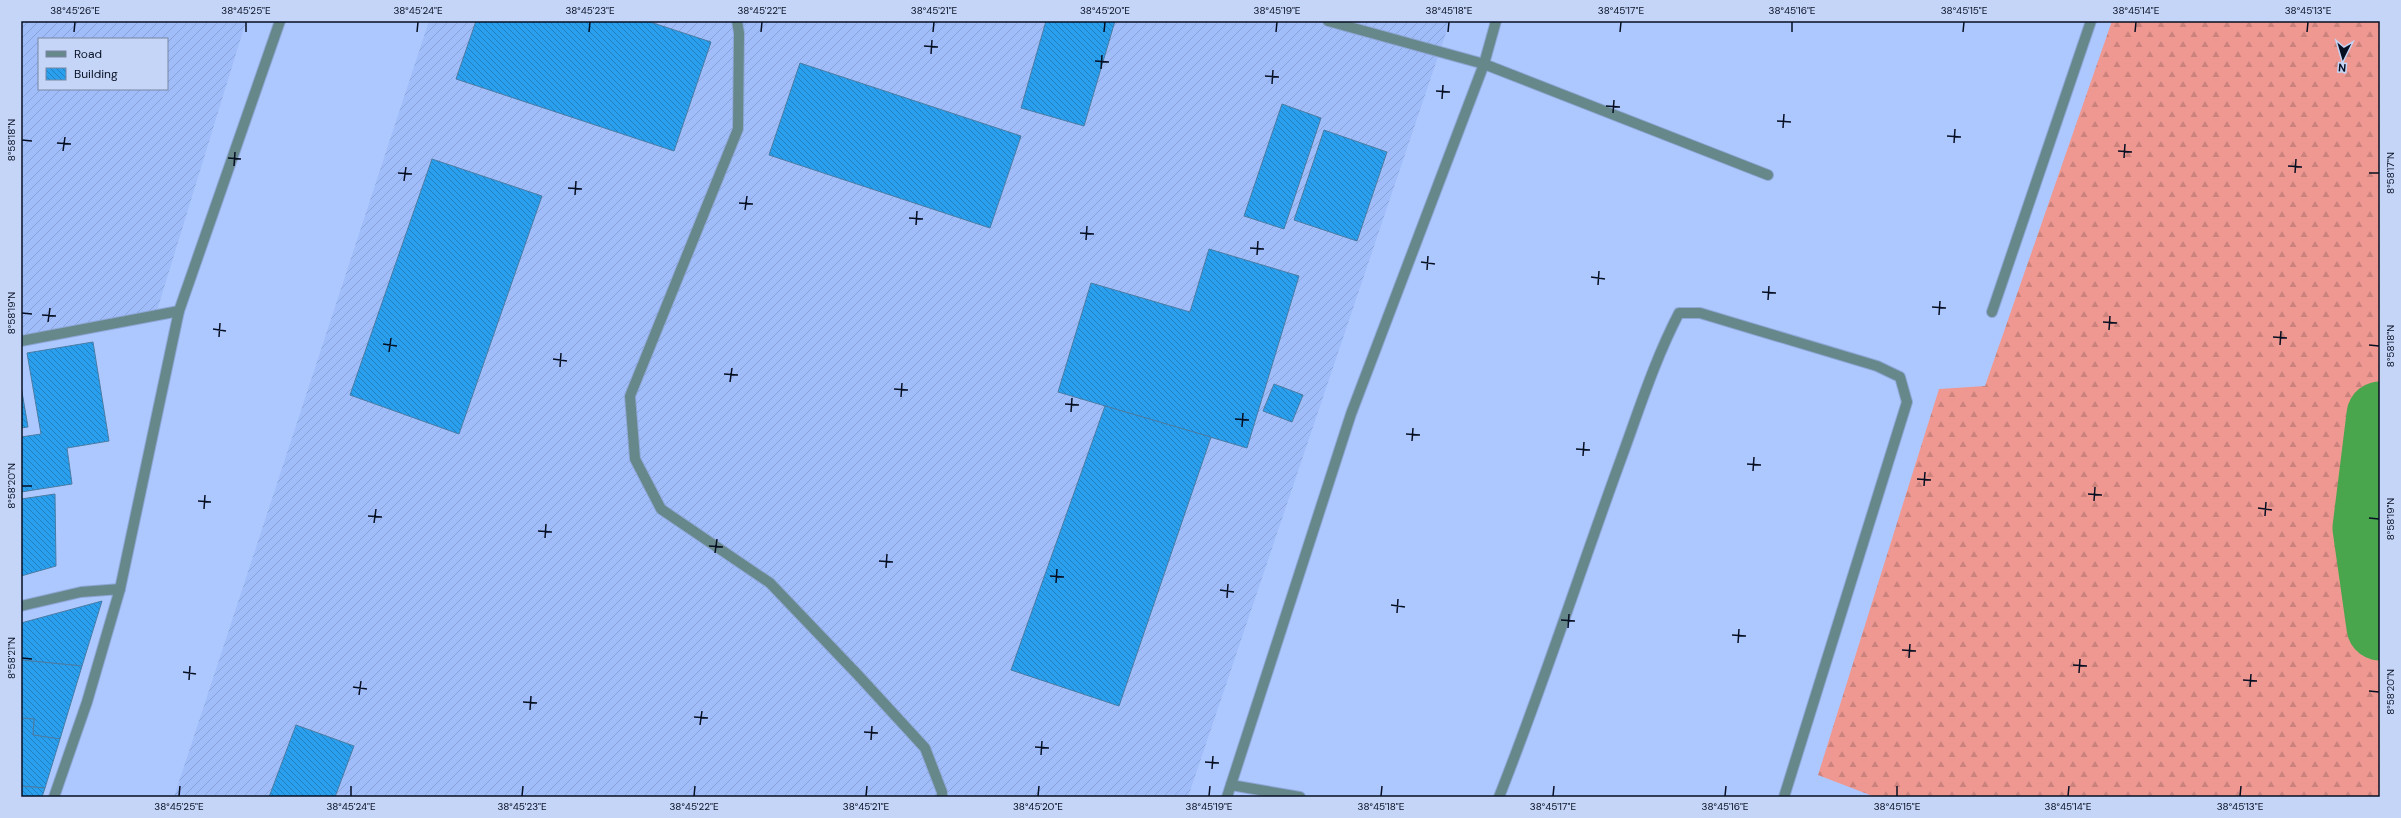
<svg xmlns="http://www.w3.org/2000/svg" width="2401" height="818" viewBox="0 0 2401 818" font-family="'DM Sans',sans-serif">
	<style>
		.industrial { fill: url(#industrial-furrows); fill-rule: evenodd }
		.forest { fill: url(#forest-firs) }
		.lines { fill: none; stroke-linecap: round; stroke-linejoin: round }
		.river { stroke: #49a64d; stroke-width: 67 }
		.building { fill: url(#building-back-hatch); stroke: #4a7ca4 }
		.minor-casing { stroke: #8fa7d7; stroke-width: 12 }
		.minor { stroke: #67888b; stroke-width: 10 }
		.ticks { fill: none; stroke: #070f22; stroke-width: 1.5 }
		.neatline { fill: none; stroke: #070f22; stroke-width: 1.5 }
		.ticks-label { font-size: 10px; text-anchor: middle; fill: #070f22 }
	</style>
	<defs>
		<pattern id="industrial-furrows" width="10" height="10" patternUnits="userSpaceOnUse"><rect width="10" height="10" fill="#a0bdfa"/><path d="M-1 1l2-2M0 10L10 0M9 11l2-2" fill="none" stroke="#88a1d6"/></pattern>
		<pattern id="forest-firs" width="22" height="20" patternUnits="userSpaceOnUse"><rect width="22" height="20" fill="#ef9891"/><path d="M5 1l3.5 6h-7zM16 11l3.5 6h-7z" fill="#cb827d"/></pattern>
		<pattern id="building-back-hatch" width="6" height="6" patternUnits="userSpaceOnUse"><rect width="6" height="6" fill="#299fee"/><path d="M-1 5l2 2M0 0l6 6M5-1l2 2" fill="none" stroke="#2180c0"/></pattern>
	</defs>
	<rect width="100%" height="100%" fill="#adc8ff"/>
	<g class="industrial">
		<path d="M 21,21 L 246,21 L 155,317 L 21,338 ZM 39,39 L 167,39 L 167,89 L 39,89 Z"/>
		<path d="M 429,21 L 1450,21 L 1188,797 L 174,797 Z"/>
	</g>
	<path class="forest" d="M 2112,21 L 2380,21 L 2380,797 L 1875,797 L 1818,775 L 1939,389 L 1985,386 Z"/>
	<g class="lines">
		<path class="river" d="M 2380,415 L 2366,528 L 2380,627"/>
	</g>
	<g class="building">
		<path d="M 476,21 L 647,21 L 711,42 L 674,151 L 456,79 Z"/>
		<path d="M 1046,21 L 1115,21 L 1084,126 L 1021,108 Z"/>
		<path d="M 800,63 L 1021,136 L 990,228 L 769,155 Z"/>
		<path d="M 1282,104 L 1321,118 L 1284,229 L 1244,216 Z"/>
		<path d="M 1324,130 L 1387,152 L 1357,241 L 1294,220 Z"/>
		<path d="M 432,159 L 542,196 L 459,434 L 350,395 Z"/>
		<path d="M 1209,249 L 1299,276 L 1247,448 L 1058,392 L 1091,283 L 1190,312 Z"/>
		<path d="M 93,342 L 109,441 L 67,448 L 72,484 L 21,492 L 21,437 L 41,434 L 27,353 Z"/>
		<path d="M 1274,384 L 1303,395 L 1292,422 L 1263,411 Z"/>
		<path d="M 21,386 L 28,427 L 21,428 Z"/>
		<path d="M 1105,406 L 1211,437 L 1119,706 L 1011,670 Z"/>
		<path d="M 55,494 L 56,566 L 21,576 L 21,499 Z"/>
		<path d="M 102,601 L 82,666 L 21,660 L 21,623 Z"/>
		<path d="M 21,660 L 82,666 L 60,739 L 33,735 L 34,719 L 21,718 Z"/>
		<path d="M 21,718 L 34,719 L 33,735 L 60,739 L 45,788 L 21,786 Z"/>
		<path d="M 296,725 L 354,746 L 335,797 L 269,797 Z"/>
		<path d="M 21,786 L 45,788 L 42,797 L 21,797 Z"/>
	</g>
	<g class="lines">
		<g class="minor-casing">
			<g id="minor">
				<path d="M 737,21 L 739,33 L 738,129 L 630,396 L 635,459 L 661,509 L 770,583 L 858,675 L 925,748 L 942,792 L 942,797"/>
				<path d="M 1328,21 L 1484,64 L 1768,175"/>
				<path d="M 179,311 L 280,21"/>
				<path d="M 1992,312 L 2091,21"/>
				<path d="M 21,341 L 179,311 L 120,589"/>
				<path d="M 21,606 L 81,592 L 120,589 L 87,702 L 54,797"/>
				<path d="M 1231,785 L 1300,797"/>
				<path d="M 1227,797 L 1351,414 L 1484,64 L 1496,21"/>
				<path d="M 1499,797 C 1543,686 1580,571 1621,459 C 1639,410 1655,359 1679,313 L 1700,313 L 1877,366 L 1900,377 L 1907,402 L 1784,797"/>
			</g>
		</g>
		<use href="#minor" class="minor"/>
	</g>
	<path class="ticks" d="M 74,32 L 75,22M 246,32 L 246,22M 417,32 L 418,22M 589,32 L 590,22M 761,32 L 762,22M 933,32 L 934,22M 1104,32 L 1105,22M 1276,32 L 1277,22M 1448,32 L 1449,22M 1620,32 L 1621,22M 1792,32 L 1792,22M 1963,32 L 1964,22M 2135,32 L 2136,22M 2307,32 L 2308,22M 924,46 L 938,47M 931,54 L 932,40M 1095,61 L 1109,62M 1101,69 L 1102,55M 1265,76 L 1279,77M 1272,84 L 1273,70M 1436,91 L 1450,92M 1442,99 L 1443,85M 1606,106 L 1620,107M 1613,113 L 1614,100M 1777,121 L 1791,122M 1783,128 L 1784,114M 1947,136 L 1961,137M 22,140 L 32,141M 57,143 L 71,144M 1954,143 L 1955,129M 63,151 L 65,137M 2118,151 L 2132,152M 228,158 L 241,159M 2124,158 L 2125,144M 234,166 L 235,152M 2288,166 L 2302,167M 398,173 L 412,174M 2295,173 L 2296,159M 2369,173 L 2379,173M 404,181 L 406,167M 568,188 L 582,189M 575,195 L 576,181M 739,203 L 753,204M 745,210 L 747,196M 909,218 L 923,219M 916,225 L 917,211M 1080,233 L 1094,234M 1086,240 L 1087,226M 1250,248 L 1264,249M 1257,255 L 1258,241M 1421,262 L 1435,264M 1427,270 L 1428,256M 1591,277 L 1605,279M 1598,285 L 1599,271M 1762,292 L 1776,293M 1768,300 L 1769,286M 1932,307 L 1946,308M 22,313 L 32,314M 42,315 L 56,316M 1939,315 L 1940,301M 48,322 L 50,308M 2103,322 L 2117,323M 213,329 L 226,331M 2109,330 L 2110,316M 219,337 L 220,323M 2273,337 L 2287,338M 383,344 L 397,346M 2280,345 L 2281,331M 2369,345 L 2379,346M 389,352 L 391,338M 553,359 L 567,361M 560,367 L 561,353M 724,374 L 738,375M 730,382 L 732,368M 894,389 L 908,390M 901,397 L 902,383M 1065,404 L 1079,405M 1071,412 L 1072,398M 1235,419 L 1249,420M 1242,427 L 1243,413M 1406,434 L 1420,435M 1412,441 L 1413,428M 1576,449 L 1590,450M 1583,456 L 1584,442M 1747,464 L 1761,465M 1753,471 L 1754,457M 1917,479 L 1931,480M 22,486 L 32,486M 1924,486 L 1925,472M 2088,494 L 2102,495M 198,501 L 211,502M 2094,501 L 2095,487M 2258,508 L 2272,510M 204,509 L 205,495M 368,516 L 382,517M 2265,516 L 2266,502M 2369,518 L 2379,519M 374,523 L 376,509M 538,531 L 552,532M 545,538 L 546,524M 709,546 L 723,547M 715,553 L 717,539M 879,561 L 893,562M 886,568 L 887,554M 1050,576 L 1064,577M 1056,583 L 1057,569M 1220,590 L 1234,592M 1227,598 L 1228,584M 1391,605 L 1405,607M 1397,613 L 1398,599M 1561,620 L 1575,621M 1568,628 L 1569,614M 1732,635 L 1746,636M 1738,643 L 1739,629M 1902,650 L 1916,651M 22,658 L 32,659M 1909,658 L 1910,644M 2073,665 L 2087,666M 183,672 L 196,674M 2079,673 L 2080,659M 189,680 L 190,666M 2243,680 L 2257,681M 353,687 L 367,689M 2250,687 L 2251,674M 2369,691 L 2379,692M 359,695 L 361,681M 523,702 L 537,703M 530,710 L 531,696M 694,717 L 708,718M 700,725 L 702,711M 864,732 L 878,733M 871,740 L 872,726M 1035,747 L 1049,748M 1041,755 L 1042,741M 1205,762 L 1219,763M 1212,769 L 1213,756M 179,796 L 180,786M 351,796 L 351,786M 522,796 L 523,786M 694,796 L 695,786M 866,796 L 867,786M 1038,796 L 1039,786M 1209,796 L 1210,786M 1381,796 L 1382,786M 1553,796 L 1554,786M 1725,796 L 1726,786M 1897,796 L 1897,786M 2068,796 L 2069,786M 2240,796 L 2241,786"/>
	<rect width="2401" height="818" fill="none" stroke="#c5d5f7" stroke-width="44"/>
	<rect x="38" y="38" width="130" height="52" fill="#c5d5f7" stroke="#7986a2"/>
	<rect x="46" y="51" width="20" height="6" fill="#67888b" stroke="#7986a2"/>
	<text x="74" y="58" font-size="12" fill="#070f22">Road</text>
	<rect x="46" y="68" width="20" height="12" fill="url(#building-back-hatch)" stroke="#7986a2"/>
	<text x="74" y="78" font-size="12" fill="#070f22">Building</text>
	<g transform="translate(2343 58) rotate(185)" stroke="#c5d5f7" stroke-width="3" paint-order="stroke">
	<path d="M0-3L7 15L0 10L-7 15Z" fill="#070f22"/>
	<text y="-6" font-size="11" font-weight="bold" text-anchor="middle" fill="#070f22">N</text>
	</g>
	<rect x="22" y="22" width="2357" height="774" class="neatline"/>
	<g class="ticks-label">
		<text x="75" y="14">38°45'26"E</text>
		<text x="246" y="14">38°45'25"E</text>
		<text x="418" y="14">38°45'24"E</text>
		<text x="590" y="14">38°45'23"E</text>
		<text x="762" y="14">38°45'22"E</text>
		<text x="934" y="14">38°45'21"E</text>
		<text x="1105" y="14">38°45'20"E</text>
		<text x="1277" y="14">38°45'19"E</text>
		<text x="1449" y="14">38°45'18"E</text>
		<text x="1621" y="14">38°45'17"E</text>
		<text x="1792" y="14">38°45'16"E</text>
		<text x="1964" y="14">38°45'15"E</text>
		<text x="2136" y="14">38°45'14"E</text>
		<text x="2308" y="14">38°45'13"E</text>
		<text transform="translate(11 140) rotate(-90)" y="4">8°58'18"N</text>
		<text transform="translate(2390 173) rotate(-90)" y="4">8°58'17"N</text>
		<text transform="translate(11 313) rotate(-90)" y="4">8°58'19"N</text>
		<text transform="translate(2390 346) rotate(-90)" y="4">8°58'18"N</text>
		<text transform="translate(11 486) rotate(-90)" y="4">8°58'20"N</text>
		<text transform="translate(2390 519) rotate(-90)" y="4">8°58'19"N</text>
		<text transform="translate(11 658) rotate(-90)" y="4">8°58'21"N</text>
		<text transform="translate(2390 692) rotate(-90)" y="4">8°58'20"N</text>
		<text x="179" y="810">38°45'25"E</text>
		<text x="351" y="810">38°45'24"E</text>
		<text x="522" y="810">38°45'23"E</text>
		<text x="694" y="810">38°45'22"E</text>
		<text x="866" y="810">38°45'21"E</text>
		<text x="1038" y="810">38°45'20"E</text>
		<text x="1209" y="810">38°45'19"E</text>
		<text x="1381" y="810">38°45'18"E</text>
		<text x="1553" y="810">38°45'17"E</text>
		<text x="1725" y="810">38°45'16"E</text>
		<text x="1897" y="810">38°45'15"E</text>
		<text x="2068" y="810">38°45'14"E</text>
		<text x="2240" y="810">38°45'13"E</text>
	</g>
</svg>
